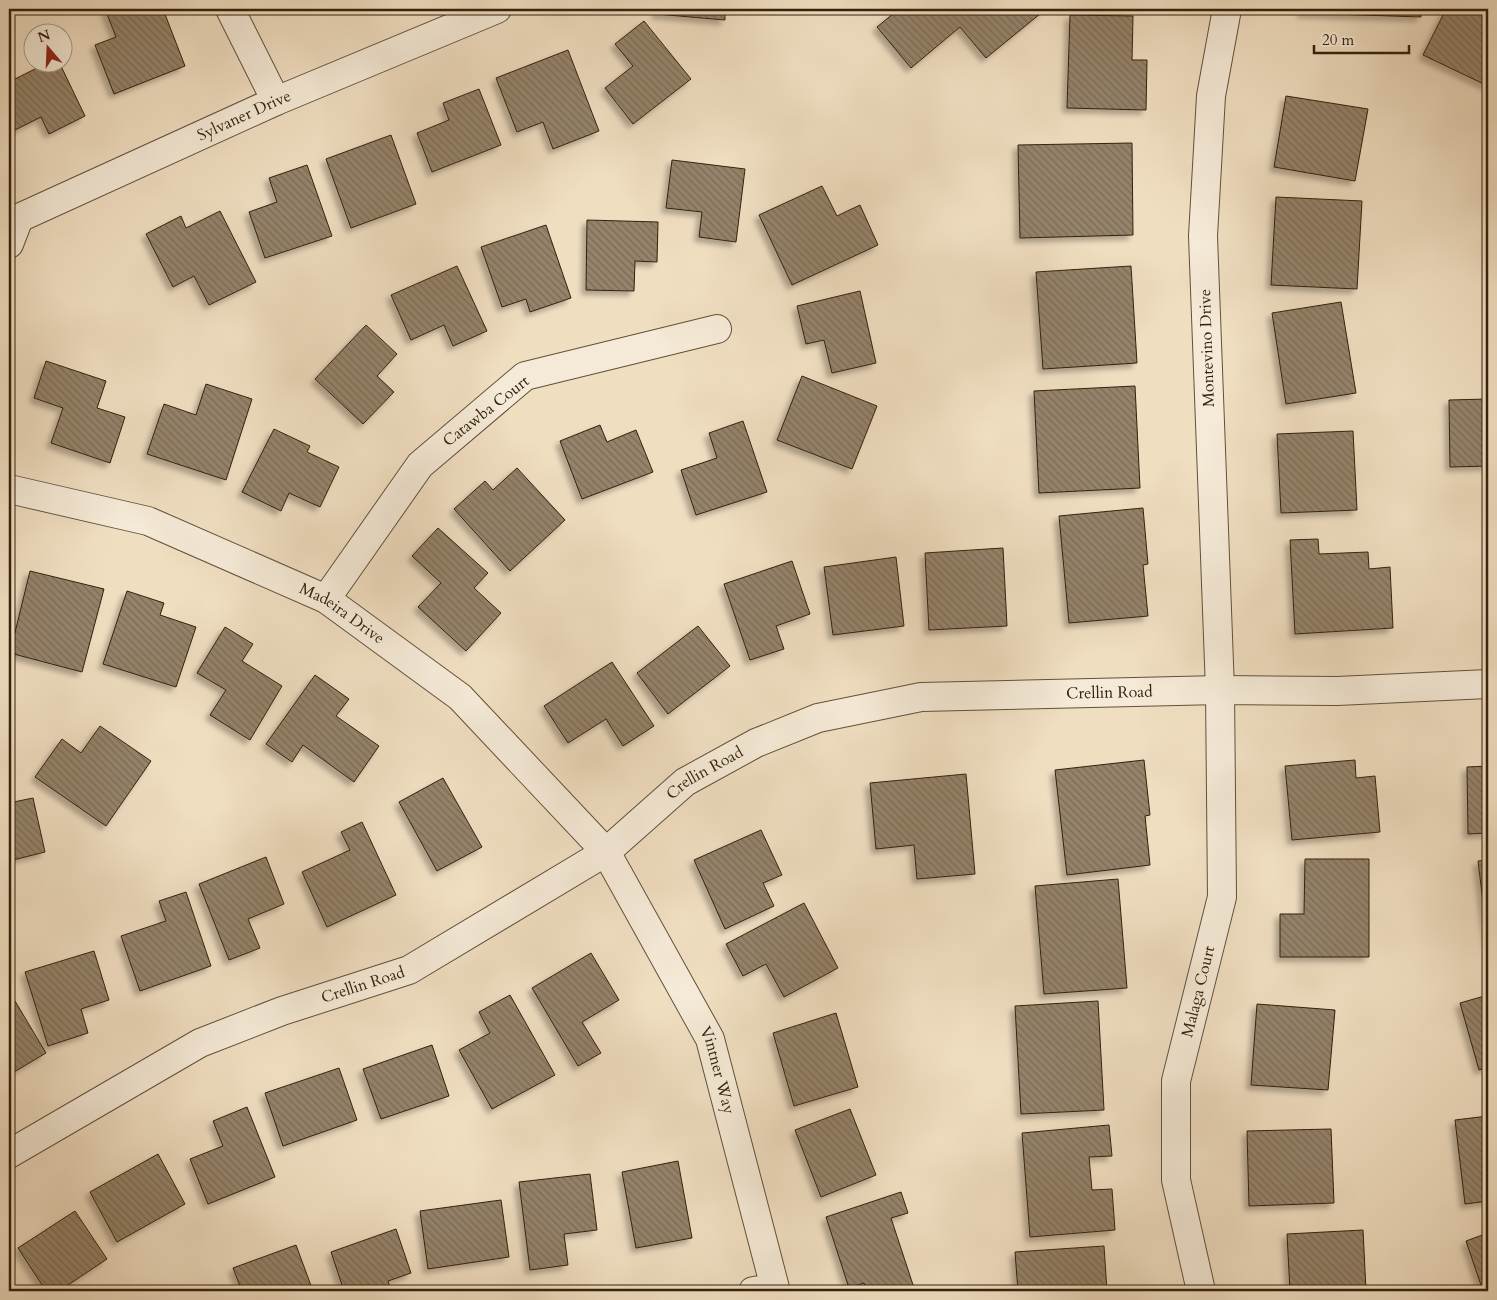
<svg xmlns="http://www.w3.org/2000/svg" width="1497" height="1300" viewBox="0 0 1497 1300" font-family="Cardo,serif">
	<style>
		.building { fill: url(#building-back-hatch); stroke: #33210d; filter: url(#shadow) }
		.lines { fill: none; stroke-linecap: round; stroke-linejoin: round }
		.minor-casing { stroke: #62503a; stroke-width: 30 }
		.minor { stroke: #f5ead7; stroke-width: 28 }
		.labels { text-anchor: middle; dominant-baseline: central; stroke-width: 5; stroke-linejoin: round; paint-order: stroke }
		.street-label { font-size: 16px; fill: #33210d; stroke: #f5ead7 }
	</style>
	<defs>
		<pattern id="building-back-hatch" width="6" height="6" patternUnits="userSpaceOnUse" patternTransform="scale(1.25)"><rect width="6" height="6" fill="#95836b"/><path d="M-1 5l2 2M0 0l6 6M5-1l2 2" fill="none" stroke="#7a6b56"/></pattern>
		<filter id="shadow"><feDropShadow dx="-4.5" dy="4.5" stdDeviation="2.5" flood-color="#0004"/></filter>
	</defs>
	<rect width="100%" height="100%" fill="#f0dec1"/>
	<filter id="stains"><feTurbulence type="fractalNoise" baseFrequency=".004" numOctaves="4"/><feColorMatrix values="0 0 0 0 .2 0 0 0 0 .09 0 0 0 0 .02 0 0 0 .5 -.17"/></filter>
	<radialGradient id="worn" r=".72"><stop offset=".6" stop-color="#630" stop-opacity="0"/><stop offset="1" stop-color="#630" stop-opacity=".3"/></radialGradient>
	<g class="building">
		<path d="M 105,9 L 163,9 L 185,66 L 114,94 L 95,45 L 116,37 Z"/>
		<path d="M 657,9 L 725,9 L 725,20 L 656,14 Z"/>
		<path d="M 899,9 L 1046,9 L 986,58 L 960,27 L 911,68 L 877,27 Z"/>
		<path d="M 1302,9 L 1421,9 L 1421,17 L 1302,13 Z"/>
		<path d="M 1446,9 L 1486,9 L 1488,10 L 1488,86 L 1423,55 Z"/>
		<path d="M 1070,15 L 1133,16 L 1132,60 L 1147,60 L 1146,110 L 1067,108 Z"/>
		<path d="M 644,21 L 691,79 L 633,124 L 605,88 L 633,66 L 615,44 Z"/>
		<path d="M 568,50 L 599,131 L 553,149 L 543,122 L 517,132 L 496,78 Z"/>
		<path d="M 49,62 L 59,62 L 85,116 L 49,134 L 41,117 L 9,133 L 9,82 Z"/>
		<path d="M 479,89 L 501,145 L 432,172 L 417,133 L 449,120 L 443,103 Z"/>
		<path d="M 1286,96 L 1368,109 L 1355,181 L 1274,167 Z"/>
		<path d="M 391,135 L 416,204 L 351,228 L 326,159 Z"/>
		<path d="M 1132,143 L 1133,235 L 1020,238 L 1018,145 Z"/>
		<path d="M 672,160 L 745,169 L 736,242 L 699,237 L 702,212 L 666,208 Z"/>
		<path d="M 307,165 L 332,236 L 265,258 L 249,212 L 277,202 L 269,178 Z"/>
		<path d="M 822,186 L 837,216 L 860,205 L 878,245 L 792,285 L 759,215 Z"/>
		<path d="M 1276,197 L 1362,201 L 1357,289 L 1271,285 Z"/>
		<path d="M 220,211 L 256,282 L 209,305 L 194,276 L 173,287 L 146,234 L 181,216 L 186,228 Z"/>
		<path d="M 587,220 L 658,222 L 657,262 L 635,261 L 634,291 L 586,290 Z"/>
		<path d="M 546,225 L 571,298 L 530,312 L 526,299 L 502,307 L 481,247 Z"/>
		<path d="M 457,266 L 487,331 L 453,346 L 444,325 L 411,340 L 391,295 Z"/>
		<path d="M 1131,266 L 1137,363 L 1043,369 L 1036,272 Z"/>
		<path d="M 860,291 L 876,363 L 832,373 L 824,340 L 806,344 L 797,306 Z"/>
		<path d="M 1341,302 L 1356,393 L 1286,404 L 1272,313 Z"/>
		<path d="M 366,325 L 397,354 L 377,376 L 394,392 L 363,424 L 315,379 Z"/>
		<path d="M 46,361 L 106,381 L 97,408 L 125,417 L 110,463 L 51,443 L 63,408 L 34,398 Z"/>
		<path d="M 802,376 L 877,406 L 852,469 L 777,440 Z"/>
		<path d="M 206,384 L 252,399 L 226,480 L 147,454 L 164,404 L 196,415 Z"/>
		<path d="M 1135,386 L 1140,488 L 1039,493 L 1034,391 Z"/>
		<path d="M 1488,399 L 1488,466 L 1450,467 L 1449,400 Z"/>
		<path d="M 743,421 L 767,492 L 696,515 L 681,470 L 717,458 L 709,433 Z"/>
		<path d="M 600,425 L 607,442 L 636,430 L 653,472 L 582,499 L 560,441 Z"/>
		<path d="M 274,429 L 310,446 L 307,452 L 339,467 L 320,507 L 289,493 L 281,511 L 242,492 Z"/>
		<path d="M 1353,431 L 1357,510 L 1281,513 L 1277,434 Z"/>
		<path d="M 517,468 L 565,520 L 510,571 L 454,509 L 485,481 L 493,490 Z"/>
		<path d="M 1143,508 L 1148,564 L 1143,565 L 1148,616 L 1069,623 L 1059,516 Z"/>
		<path d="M 438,528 L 488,573 L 474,588 L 501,613 L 466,651 L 418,607 L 441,583 L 412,556 Z"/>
		<path d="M 1318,539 L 1319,554 L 1368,552 L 1369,569 L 1390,567 L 1393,628 L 1295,634 L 1290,540 Z"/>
		<path d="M 1003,548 L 1007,626 L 929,630 L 925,553 Z"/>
		<path d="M 896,557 L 904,626 L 833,635 L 824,567 Z"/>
		<path d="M 792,561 L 810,614 L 776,626 L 784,649 L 750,660 L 724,584 Z"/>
		<path d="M 30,571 L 104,589 L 82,672 L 10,653 Z"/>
		<path d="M 127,591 L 164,603 L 160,615 L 196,627 L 176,687 L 103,664 Z"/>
		<path d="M 698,626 L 730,666 L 668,714 L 637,673 Z"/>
		<path d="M 225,627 L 253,644 L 242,661 L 282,686 L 250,740 L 210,715 L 226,690 L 197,673 Z"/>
		<path d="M 612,662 L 654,726 L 623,746 L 606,719 L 568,743 L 544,706 Z"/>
		<path d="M 315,675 L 349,699 L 336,716 L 379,746 L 354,782 L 303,745 L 292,762 L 266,744 Z"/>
		<path d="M 100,726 L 151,761 L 106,826 L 35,777 L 62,739 L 81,753 Z"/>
		<path d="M 1144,760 L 1150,815 L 1145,816 L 1150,865 L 1067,875 L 1055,770 Z"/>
		<path d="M 1355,760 L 1356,778 L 1375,776 L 1380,832 L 1292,840 L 1285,766 Z"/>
		<path d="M 1488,766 L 1488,833 L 1468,834 L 1467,767 Z"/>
		<path d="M 966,774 L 975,874 L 917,879 L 914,845 L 876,849 L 870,783 Z"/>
		<path d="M 443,778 L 482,847 L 437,871 L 399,802 Z"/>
		<path d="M 33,798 L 45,852 L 9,861 L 9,803 Z"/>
		<path d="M 362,822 L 396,895 L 327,927 L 302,872 L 350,850 L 341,832 Z"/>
		<path d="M 761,830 L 782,875 L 763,883 L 774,906 L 725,929 L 694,860 Z"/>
		<path d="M 266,857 L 284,904 L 248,919 L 260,948 L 229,960 L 199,884 Z"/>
		<path d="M 1305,859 L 1369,859 L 1369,957 L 1280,957 L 1280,914 L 1304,914 Z"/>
		<path d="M 1488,860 L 1488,943 L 1478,861 Z"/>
		<path d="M 1118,879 L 1127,988 L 1044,994 L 1035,886 Z"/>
		<path d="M 186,892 L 211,966 L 140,991 L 121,936 L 166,921 L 159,901 Z"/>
		<path d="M 804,903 L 838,968 L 784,997 L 766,964 L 743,976 L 726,944 Z"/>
		<path d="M 94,951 L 109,1000 L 81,1009 L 88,1033 L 48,1046 L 25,972 Z"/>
		<path d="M 591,953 L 619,1000 L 582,1022 L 601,1053 L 578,1066 L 532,988 Z"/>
		<path d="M 510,995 L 555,1075 L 492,1109 L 459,1050 L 490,1033 L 479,1012 Z"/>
		<path d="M 1488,995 L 1488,1067 L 1479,1070 L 1460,1003 Z"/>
		<path d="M 15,1001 L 46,1053 L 9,1075 L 9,1005 Z"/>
		<path d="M 1098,1001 L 1104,1110 L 1021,1114 L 1015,1006 Z"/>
		<path d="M 1257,1004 L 1335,1010 L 1328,1090 L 1251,1085 Z"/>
		<path d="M 836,1013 L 858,1087 L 794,1106 L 773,1033 Z"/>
		<path d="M 432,1045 L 449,1096 L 381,1119 L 363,1069 Z"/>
		<path d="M 339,1068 L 357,1120 L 283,1146 L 265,1093 Z"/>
		<path d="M 247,1107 L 275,1177 L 208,1204 L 190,1159 L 223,1146 L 213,1121 Z"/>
		<path d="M 850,1109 L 876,1175 L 821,1197 L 795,1130 Z"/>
		<path d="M 1488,1116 L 1488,1201 L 1465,1204 L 1455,1120 Z"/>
		<path d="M 1109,1125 L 1112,1156 L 1089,1157 L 1092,1190 L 1112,1189 L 1115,1230 L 1030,1237 L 1022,1133 Z"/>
		<path d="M 1331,1129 L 1334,1203 L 1249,1206 L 1247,1131 Z"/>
		<path d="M 158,1154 L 185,1204 L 117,1242 L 90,1192 Z"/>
		<path d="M 678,1161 L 692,1238 L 636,1248 L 622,1172 Z"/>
		<path d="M 590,1174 L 597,1230 L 564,1234 L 568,1265 L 530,1270 L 519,1182 Z"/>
		<path d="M 901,1192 L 908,1213 L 891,1218 L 914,1288 L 904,1291 L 867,1291 L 864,1283 L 849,1288 L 826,1217 Z"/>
		<path d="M 501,1200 L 509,1257 L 428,1269 L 420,1211 Z"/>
		<path d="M 75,1211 L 107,1259 L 59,1291 L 46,1291 L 18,1248 Z"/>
		<path d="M 396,1229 L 411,1273 L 388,1281 L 391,1291 L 344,1291 L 331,1252 Z"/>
		<path d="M 1363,1230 L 1366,1291 L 1290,1291 L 1287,1234 Z"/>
		<path d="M 1488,1233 L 1488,1291 L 1483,1291 L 1466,1241 Z"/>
		<path d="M 296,1245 L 313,1291 L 242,1291 L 233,1268 Z"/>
		<path d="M 1104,1246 L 1107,1291 L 1018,1291 L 1015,1252 Z"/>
	</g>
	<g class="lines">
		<g class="minor-casing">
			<g id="minor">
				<path d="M 230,9 L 276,101"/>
				<path id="s1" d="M 9,244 L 19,218 L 276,101 L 497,9"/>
				<path id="s2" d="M 9,489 L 148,521 L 326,599 L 460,697 L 606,852 L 710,1039 L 775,1288 L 753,1291"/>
				<path d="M 326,599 L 420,465 L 525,376 L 717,329"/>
				<path id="s3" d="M 9,1154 L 200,1043 L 282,1011 L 409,970 L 606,852 L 685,782 L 756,743 L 818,718 L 921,697 L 1220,690 L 1337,691 L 1488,684"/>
				<path id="s4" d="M 1201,1291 L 1176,1180 L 1176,1081 L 1222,897 L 1220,690 L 1203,236 L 1211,96 L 1227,9"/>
			</g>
		</g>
		<use href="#minor" class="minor"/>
	</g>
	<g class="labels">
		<g class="street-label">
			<text stroke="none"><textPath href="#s1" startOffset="275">Sylvaner Drive</textPath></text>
			<text transform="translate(1207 348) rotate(-92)">Montevino Drive</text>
			<text transform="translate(486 411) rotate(-38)">Catawba Court</text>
			<text stroke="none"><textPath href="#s2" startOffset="358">Madeira Drive</textPath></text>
			<text stroke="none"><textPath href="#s3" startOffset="1219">Crellin Road</textPath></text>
			<text stroke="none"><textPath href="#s3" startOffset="799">Crellin Road</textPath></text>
			<text stroke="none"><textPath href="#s3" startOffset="394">Crellin Road</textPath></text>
			<text stroke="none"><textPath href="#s4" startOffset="305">Malaga Court</textPath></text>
			<text stroke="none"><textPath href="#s2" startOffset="962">Vintner Way</textPath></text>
		</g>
	</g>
	<rect width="1497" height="1300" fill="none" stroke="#f0dec1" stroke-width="30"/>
	<rect x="10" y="10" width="1477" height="1280" fill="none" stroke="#33210d" stroke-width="2.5"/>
	<rect x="15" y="15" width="1467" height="1270" fill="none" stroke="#33210d"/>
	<g transform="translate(48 48) rotate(341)"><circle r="24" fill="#f5ead7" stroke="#a79a86"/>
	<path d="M0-4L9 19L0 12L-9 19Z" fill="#8f2418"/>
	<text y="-8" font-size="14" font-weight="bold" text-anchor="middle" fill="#33210d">N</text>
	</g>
	<path d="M1314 45v8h95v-8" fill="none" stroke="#33210d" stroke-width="2.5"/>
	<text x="1322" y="45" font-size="15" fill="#33210d" stroke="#f5ead7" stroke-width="4" paint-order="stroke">20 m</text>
	<rect width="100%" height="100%" filter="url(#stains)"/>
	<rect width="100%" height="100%" fill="url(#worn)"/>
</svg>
